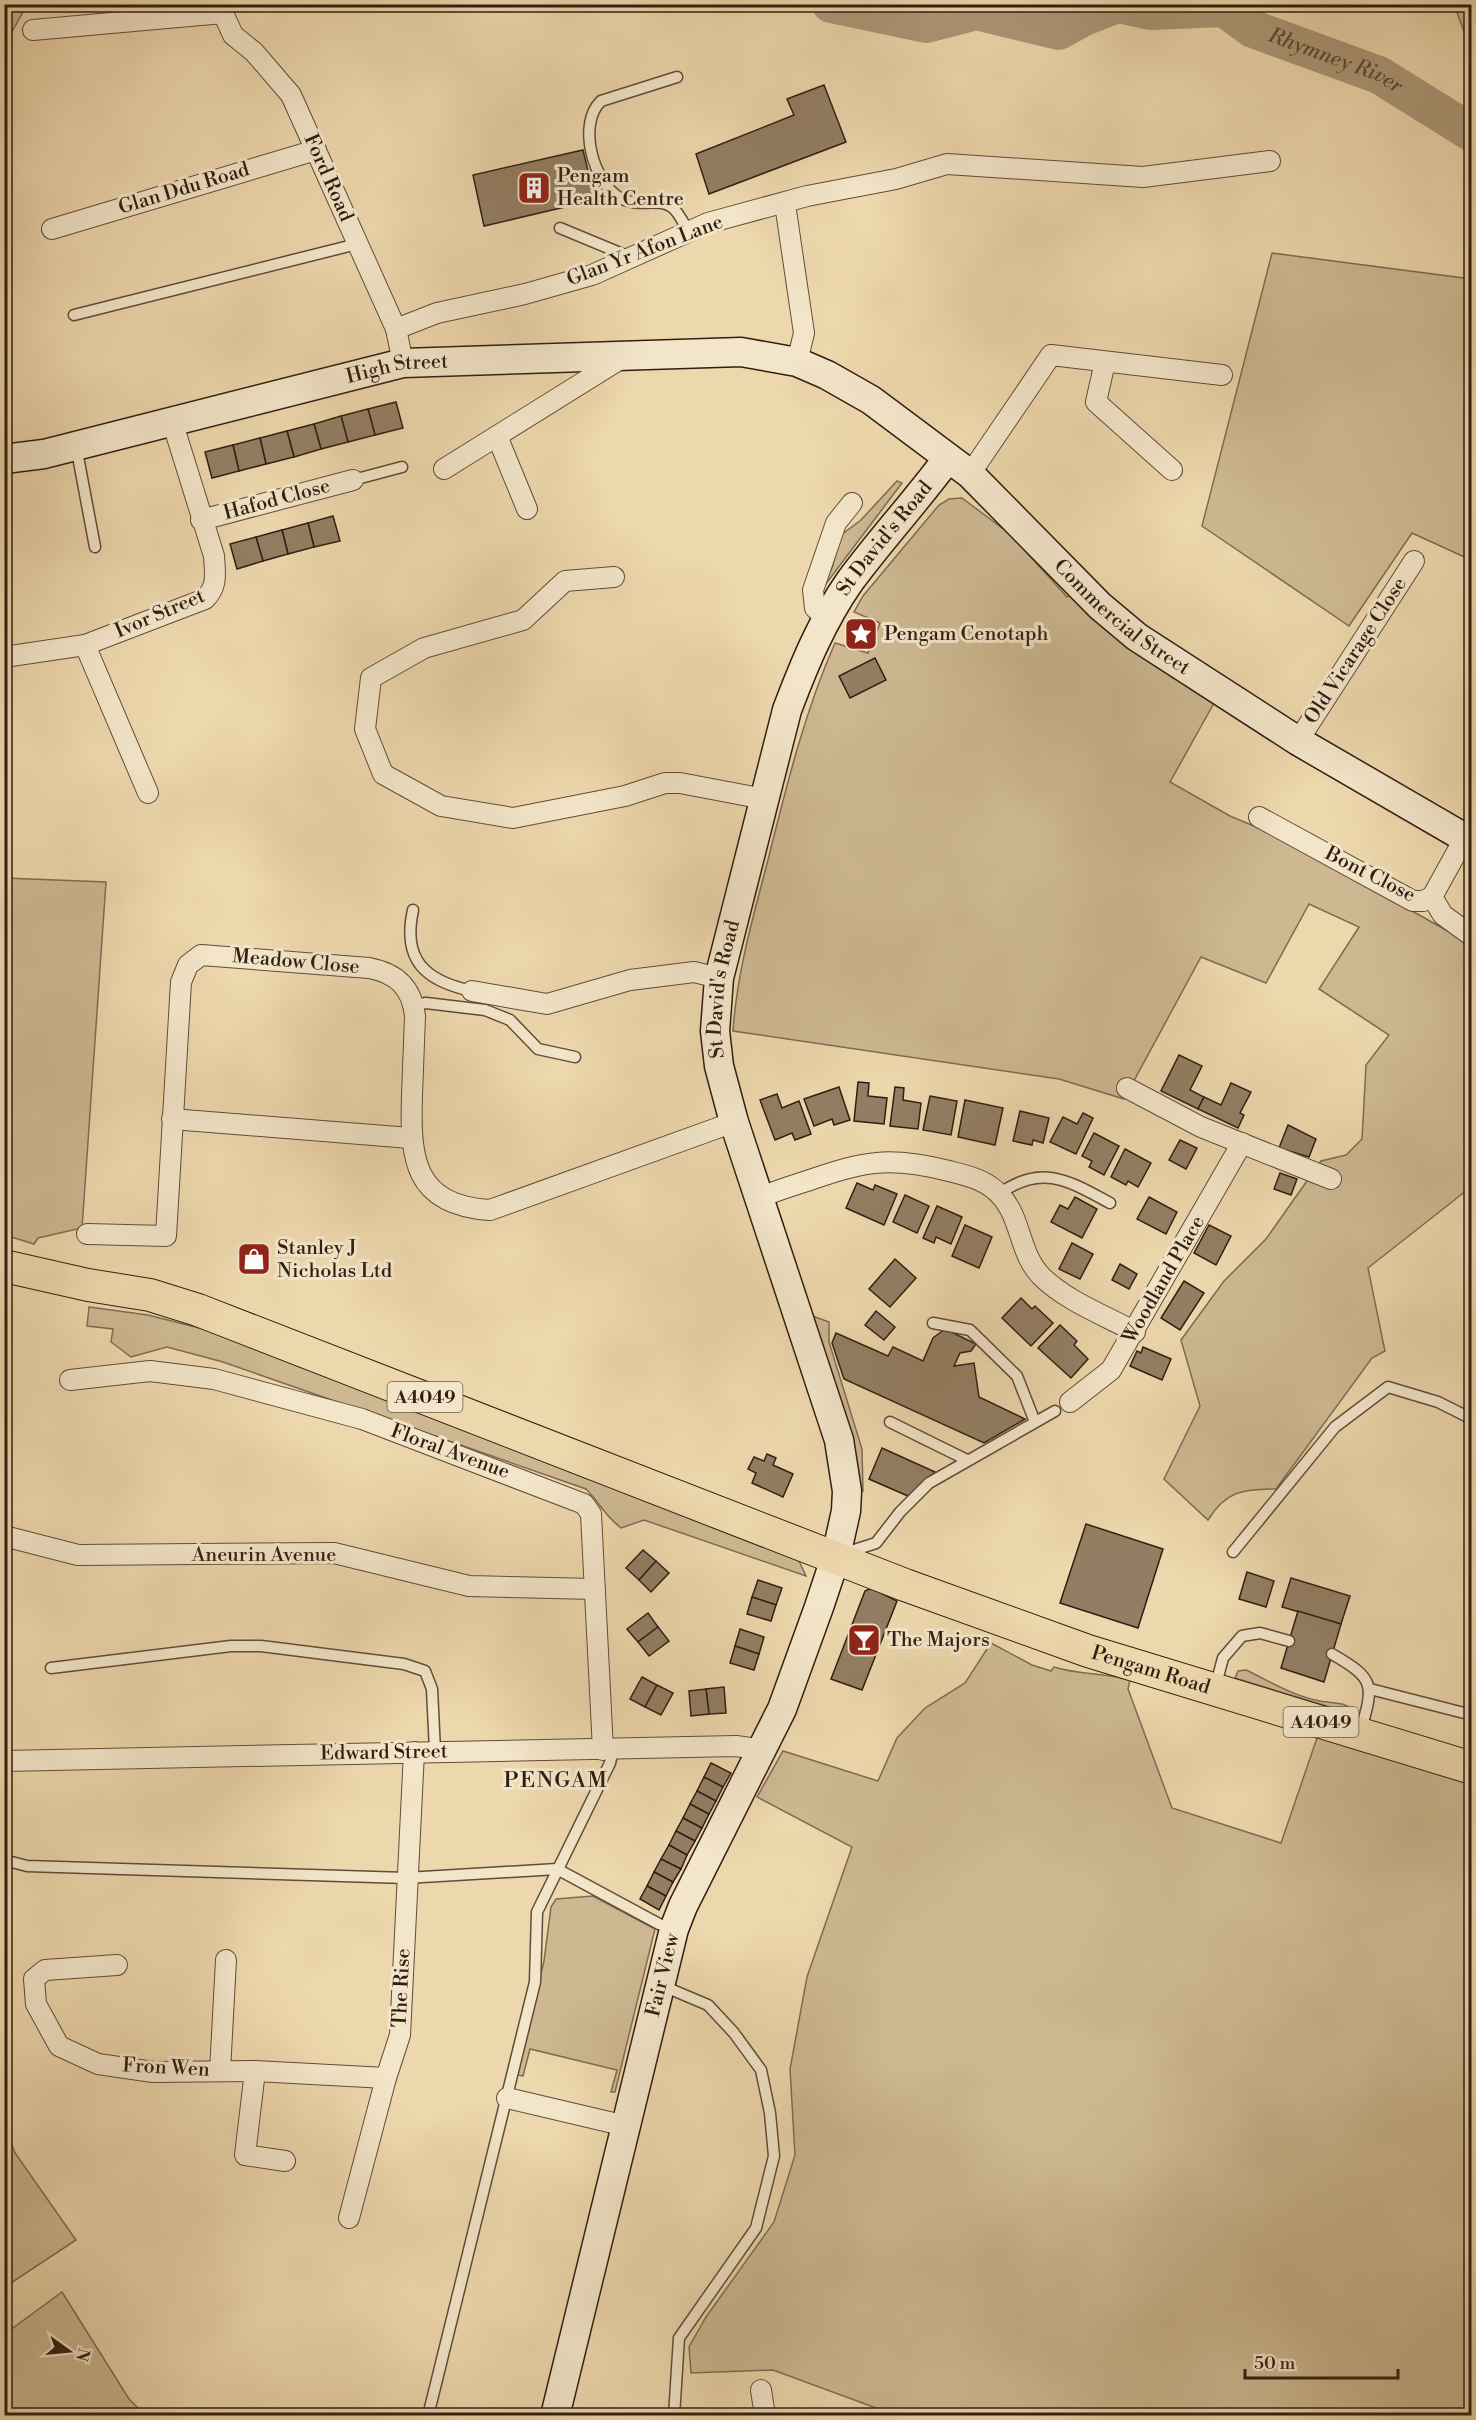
<svg xmlns="http://www.w3.org/2000/svg" width="1476" height="2420" viewBox="0 0 1476 2420" font-family="'Libre Bodoni',serif">
	<style>
		.green { fill: #cdb892; stroke: #7f6b52; stroke-width: 1.5 }
		.lines { fill: none; stroke-linecap: round; stroke-linejoin: round }
		.river { stroke: #ad9878; stroke-width: 38 }
		.building { fill: #937e63; stroke: #311e13; stroke-width: 1.5 }
		.lane-casing { stroke: #604c39; stroke-width: 13 }
		.street-casing { stroke: #604c39; stroke-width: 22 }
		.secondary-casing { stroke: #311e13; stroke-width: 31 }
		.primary-casing { stroke: #311e13; stroke-width: 34 }
		.lane { stroke: #f3e5c9; stroke-width: 10 }
		.street { stroke: #f3e5c9; stroke-width: 20 }
		.secondary { stroke: #f3e5c9; stroke-width: 28 }
		.primary { stroke: #edd7ac; stroke-width: 32 }
		.labels { text-anchor: middle; dominant-baseline: central; stroke-width: 6; stroke-linejoin: round; paint-order: stroke }
		.shield { fill: #f3e5c9; stroke: #6b5a4a; stroke-width: 1.5 }
		.shield-label { font-size: 18px; font-weight: bold; fill: #311e13 }
		.poi-label { font-size: 20px; fill: #311e13; stroke: #f3e5c9; text-anchor: start }
		.street-label { font-size: 20px; fill: #311e13; stroke: #f3e5c9 }
		.water-label { font-size: 21px; font-style: italic; fill: #5c4936; stroke: #f3e5c9 }
		.quarter-label { font-size: 22px; letter-spacing: 1.5px; fill: #311e13; stroke: #f3e5c9 }
	</style>
	<rect width="100%" height="100%" fill="#edd7ac"/>
	<filter id="stains"><feTurbulence type="fractalNoise" baseFrequency=".00333" numOctaves="4"/><feColorMatrix values="0 0 0 0 .2 0 0 0 0 .09 0 0 0 0 .02 0 0 0 .5 -.17"/></filter>
	<radialGradient id="worn" r=".72"><stop offset=".6" stop-color="#630" stop-opacity="0"/><stop offset="1" stop-color="#630" stop-opacity=".3"/></radialGradient>
	<g class="green">
		<path d="M 5,4 L 27,5 L 5,44 L 4,5 Z"/>
		<path d="M 1454,5 L 1471,5 L 1471,39 L 1467,39 Z"/>
		<path d="M 1272,253 L 1471,279 L 1471,560 L 1412,533 L 1349,626 L 1202,526 Z"/>
		<path d="M 897,481 L 902,483 L 819,593 L 832,568 L 841,535 L 861,520 Z"/>
		<path d="M 962,498 L 1010,534 L 1067,597 L 1071,594 L 1214,703 L 1170,782 L 1230,816 L 1280,837 L 1471,944 L 1471,1187 L 1368,1268 L 1385,1351 L 1372,1358 L 1276,1489 C 1243,1489 1226,1491 1208,1520 L 1164,1479 L 1200,1406 L 1181,1340 L 1224,1281 L 1266,1239 L 1321,1161 L 1346,1155 L 1362,1139 L 1366,1065 L 1389,1035 L 1319,989 L 1359,927 L 1309,904 L 1266,983 L 1201,957 L 1124,1099 L 1059,1079 L 733,1031 C 737,971 754,914 769,856 C 787,784 805,711 835,643 L 868,653 L 880,623 L 854,612 L 863,596 L 939,505 L 949,499 Z"/>
		<path d="M 5,878 L 106,882 L 82,1228 L 38,1238 L 34,1244 L 5,1235 Z"/>
		<path d="M 89,1307 L 148,1315 L 207,1330 L 792,1557 L 799,1561 L 806,1576 L 644,1520 L 621,1528 C 603,1514 601,1504 586,1489 L 223,1362 L 167,1347 L 131,1357 L 111,1342 L 113,1329 L 87,1326 Z"/>
		<path d="M 810,1315 L 829,1322 L 829,1342 L 862,1449 L 863,1491 L 858,1491 Z"/>
		<path d="M 991,1643 L 1032,1665 L 1051,1671 L 1054,1667 C 1079,1675 1105,1673 1130,1680 L 1128,1689 L 1172,1808 L 1281,1843 L 1318,1735 L 1471,1783 L 1471,2415 L 895,2415 L 773,2370 L 691,2373 L 689,2347 L 706,2317 L 774,2222 L 795,2155 L 790,2069 L 807,1977 L 852,1847 L 757,1797 L 783,1751 L 878,1781 L 897,1738 L 925,1708 L 965,1683 Z"/>
		<path d="M 1246,1670 C 1271,1682 1293,1696 1320,1701 C 1333,1704 1348,1700 1353,1714 L 1235,1678 L 1238,1671 Z"/>
		<path d="M 593,1896 L 655,1929 L 615,2092 L 611,2092 L 617,2070 L 530,2049 L 523,2076 L 517,2075 L 544,1961 L 551,1907 L 556,1899 Z"/>
		<path d="M 5,2127 L 15,2153 L 76,2240 L 5,2287 Z"/>
		<path d="M 62,2292 L 129,2399 L 145,2415 L 5,2415 L 5,2334 Z"/>
	</g>
	<g class="lines">
		<g class="river">
			<path d="M 831,4 L 926,24 L 976,11 L 1059,31 L 1084,17 L 1117,4"/>
			<path id="s1" d="M 1119,4 L 1150,11 L 1224,8 L 1253,29 L 1379,75 L 1472,133"/>
		</g>
	</g>
	<g class="building">
		<path d="M 824,85 L 846,142 L 709,194 L 696,154 L 794,115 L 787,99 Z"/>
		<path d="M 583,150 L 595,200 L 484,226 L 473,175 Z"/>
		<path d="M 396,402 L 403,428 L 375,435 L 368,409 Z"/>
		<path d="M 368,409 L 375,435 L 348,442 L 341,416 Z"/>
		<path d="M 341,416 L 348,442 L 321,449 L 314,424 Z"/>
		<path d="M 314,424 L 321,449 L 294,457 L 287,431 Z"/>
		<path d="M 287,431 L 294,457 L 266,464 L 260,438 Z"/>
		<path d="M 260,438 L 266,464 L 239,471 L 233,445 Z"/>
		<path d="M 233,445 L 239,471 L 212,478 L 205,452 Z"/>
		<path d="M 333,516 L 340,541 L 314,547 L 308,523 Z"/>
		<path d="M 308,523 L 314,547 L 288,554 L 282,530 Z"/>
		<path d="M 282,530 L 288,554 L 263,561 L 256,537 Z"/>
		<path d="M 256,537 L 263,561 L 237,569 L 230,544 Z"/>
		<path d="M 875,658 L 886,680 L 850,698 L 839,676 Z"/>
		<path d="M 1179,1055 L 1202,1066 L 1190,1090 L 1204,1097 L 1198,1109 L 1161,1091 Z"/>
		<path d="M 858,1082 L 869,1083 L 868,1096 L 887,1098 L 884,1124 L 854,1121 Z"/>
		<path d="M 1231,1083 L 1251,1092 L 1240,1113 L 1244,1115 L 1238,1128 L 1198,1109 L 1204,1097 L 1221,1105 Z"/>
		<path d="M 839,1087 L 850,1120 L 834,1125 L 832,1119 L 814,1126 L 804,1099 Z"/>
		<path d="M 895,1087 L 904,1088 L 903,1100 L 921,1103 L 918,1129 L 890,1126 Z"/>
		<path d="M 777,1094 L 782,1108 L 799,1101 L 811,1134 L 795,1140 L 792,1133 L 775,1140 L 760,1100 Z"/>
		<path d="M 930,1096 L 957,1101 L 951,1135 L 923,1130 Z"/>
		<path d="M 965,1100 L 1003,1108 L 995,1145 L 958,1137 Z"/>
		<path d="M 1020,1111 L 1049,1118 L 1043,1143 L 1033,1140 L 1032,1145 L 1013,1141 Z"/>
		<path d="M 1083,1113 L 1093,1118 L 1076,1154 L 1050,1142 L 1063,1117 L 1077,1124 Z"/>
		<path d="M 1288,1125 L 1316,1139 L 1309,1157 L 1279,1148 Z"/>
		<path d="M 1094,1133 L 1119,1146 L 1104,1175 L 1089,1167 L 1092,1161 L 1082,1156 Z"/>
		<path d="M 1180,1140 L 1197,1148 L 1186,1169 L 1169,1160 Z"/>
		<path d="M 1125,1149 L 1151,1163 L 1138,1187 L 1128,1181 L 1126,1185 L 1111,1177 Z"/>
		<path d="M 1280,1173 L 1297,1179 L 1291,1195 L 1274,1189 Z"/>
		<path d="M 857,1183 L 873,1190 L 875,1185 L 897,1194 L 884,1225 L 846,1208 Z"/>
		<path d="M 905,1195 L 929,1206 L 917,1233 L 893,1222 Z"/>
		<path d="M 1075,1197 L 1097,1209 L 1082,1238 L 1051,1222 L 1060,1205 L 1068,1209 Z"/>
		<path d="M 1149,1197 L 1177,1212 L 1166,1234 L 1137,1219 Z"/>
		<path d="M 937,1206 L 962,1217 L 951,1244 L 936,1237 L 934,1243 L 923,1238 Z"/>
		<path d="M 965,1225 L 992,1237 L 979,1268 L 952,1256 Z"/>
		<path d="M 1209,1225 L 1231,1236 L 1216,1265 L 1194,1253 Z"/>
		<path d="M 1072,1243 L 1093,1254 L 1080,1279 L 1059,1269 Z"/>
		<path d="M 895,1259 L 916,1278 L 890,1307 L 869,1289 Z"/>
		<path d="M 1120,1264 L 1137,1274 L 1129,1289 L 1112,1280 Z"/>
		<path d="M 1184,1281 L 1204,1293 L 1180,1330 L 1161,1318 Z"/>
		<path d="M 1021,1298 L 1032,1309 L 1035,1306 L 1053,1323 L 1031,1346 L 1002,1318 Z"/>
		<path d="M 876,1311 L 895,1327 L 884,1340 L 865,1325 Z"/>
		<path d="M 1060,1325 L 1077,1341 L 1074,1345 L 1088,1359 L 1071,1378 L 1038,1348 Z"/>
		<path d="M 945,1329 L 976,1344 L 971,1351 L 960,1353 L 954,1366 L 974,1363 L 979,1397 L 1025,1419 L 984,1443 L 844,1379 L 832,1343 L 836,1333 L 888,1356 L 893,1347 L 923,1361 L 933,1338 Z"/>
		<path d="M 1143,1347 L 1171,1359 L 1162,1380 L 1130,1366 L 1137,1351 L 1141,1353 Z"/>
		<path d="M 882,1448 L 935,1472 L 908,1496 L 869,1479 Z"/>
		<path d="M 767,1454 L 776,1458 L 773,1465 L 793,1474 L 783,1497 L 752,1483 L 756,1473 L 748,1469 L 754,1457 L 764,1461 Z"/>
		<path d="M 1086,1524 L 1163,1549 L 1138,1628 L 1060,1603 Z"/>
		<path d="M 643,1550 L 656,1561 L 639,1580 L 626,1568 Z"/>
		<path d="M 656,1561 L 669,1573 L 651,1592 L 639,1580 Z"/>
		<path d="M 1247,1572 L 1274,1581 L 1266,1607 L 1239,1599 Z"/>
		<path d="M 1291,1578 L 1350,1596 L 1341,1624 L 1282,1607 Z"/>
		<path d="M 758,1580 L 782,1588 L 776,1605 L 752,1597 Z"/>
		<path d="M 871,1588 L 897,1601 L 862,1690 L 831,1679 L 865,1591 Z"/>
		<path d="M 752,1597 L 776,1605 L 771,1621 L 747,1614 Z"/>
		<path d="M 1298,1611 L 1341,1624 L 1324,1682 L 1281,1668 Z"/>
		<path d="M 648,1613 L 658,1627 L 638,1642 L 627,1629 Z"/>
		<path d="M 658,1627 L 669,1641 L 649,1656 L 638,1642 Z"/>
		<path d="M 740,1629 L 764,1637 L 759,1654 L 735,1646 Z"/>
		<path d="M 735,1646 L 759,1654 L 754,1670 L 730,1663 Z"/>
		<path d="M 642,1677 L 657,1685 L 645,1707 L 630,1699 Z"/>
		<path d="M 657,1685 L 673,1693 L 661,1715 L 645,1707 Z"/>
		<path d="M 724,1687 L 726,1713 L 709,1714 L 706,1689 Z"/>
		<path d="M 706,1689 L 709,1714 L 691,1716 L 689,1691 Z"/>
		<path d="M 711,1763 L 731,1773 L 723,1787 L 704,1777 Z"/>
		<path d="M 704,1777 L 723,1787 L 716,1801 L 697,1791 Z"/>
		<path d="M 697,1791 L 716,1801 L 709,1814 L 690,1804 Z"/>
		<path d="M 690,1804 L 709,1814 L 702,1828 L 683,1818 Z"/>
		<path d="M 683,1818 L 702,1828 L 695,1841 L 676,1831 Z"/>
		<path d="M 676,1831 L 695,1841 L 687,1855 L 669,1845 Z"/>
		<path d="M 669,1845 L 687,1855 L 681,1869 L 661,1859 Z"/>
		<path d="M 661,1859 L 681,1869 L 673,1882 L 654,1872 Z"/>
		<path d="M 654,1872 L 673,1882 L 666,1896 L 647,1886 Z"/>
		<path d="M 647,1886 L 666,1896 L 659,1910 L 640,1899 Z"/>
	</g>
	<g class="lines">
		<g class="lane-casing">
			<g id="lane">
				<path d="M 677,77 L 601,101 C 577,124 593,182 620,198 C 637,208 661,197 673,208 C 679,213 684,224 688,231"/>
				<path d="M 560,228 L 630,257"/>
				<path d="M 74,315 L 357,244"/>
				<path d="M 76,446 L 95,547"/>
				<path d="M 353,480 L 402,467"/>
				<path d="M 413,910 C 402,960 425,981 472,991"/>
				<path d="M 414,1005 L 426,1003 L 485,1010 L 510,1020 L 538,1049 L 575,1057"/>
				<path d="M 999,1194 C 1042,1163 1069,1181 1110,1203"/>
				<path d="M 933,1323 L 970,1330 L 1017,1376 L 1035,1422"/>
				<path d="M 890,1422 L 967,1460"/>
				<path d="M 1233,1552 L 1335,1427 L 1388,1387 L 1438,1402 L 1472,1419"/>
				<path d="M 845,1553 L 876,1543 L 900,1512 L 929,1483 L 1055,1411"/>
				<path d="M 1332,1654 C 1375,1679 1374,1684 1361,1730"/>
				<path d="M 51,1668 L 231,1646 L 261,1646 L 404,1664 L 425,1671 L 432,1689 L 435,1751"/>
				<path d="M 1215,1688 L 1223,1658 L 1242,1636 L 1260,1633 L 1289,1641"/>
				<path d="M 1370,1689 L 1472,1715"/>
				<path d="M 4,1860 L 27,1866 L 406,1878 L 557,1869 L 659,1924 L 674,1929"/>
				<path d="M 663,1986 L 708,2005 L 734,2033 L 761,2070 L 770,2113 L 774,2156 L 756,2228 L 679,2338 L 674,2416"/>
				<path d="M 428,2416 L 535,1982 L 537,1912 L 610,1763 L 613,1750"/>
			</g>
		</g>
		<g class="street-casing">
			<g id="street">
				<path d="M 223,13 L 233,35 L 254,52 L 291,95 L 396,329 L 403,363"/>
				<path d="M 33,30 L 223,13"/>
				<path d="M 785,204 L 804,333 L 797,362"/>
				<path d="M 52,229 L 316,150"/>
				<path d="M 396,329 L 437,313 L 525,294 L 592,275 L 708,223 L 807,196 L 896,179 L 947,164 L 1143,177 L 1270,161"/>
				<path d="M 1105,362 L 1096,402 L 1172,470"/>
				<path d="M 497,436 L 527,509"/>
				<path d="M 444,469 L 622,358"/>
				<path d="M 970,474 L 1051,355 L 1222,375"/>
				<path d="M 201,520 L 353,480"/>
				<path d="M 614,577 L 565,581 L 523,620 L 424,648 L 371,678 L 365,729 L 383,774 L 441,806 L 513,818 L 625,796 L 665,783 L 680,783 L 764,799"/>
				<path d="M 827,618 L 815,608 L 813,590 L 836,523 L 852,503"/>
				<path d="M 85,645 L 148,793"/>
				<path d="M 4,657 L 85,645 L 205,599 C 218,586 215,574 214,556 L 172,421"/>
				<path d="M 1298,741 L 1414,561"/>
				<path d="M 1259,817 L 1413,901 L 1423,901 L 1432,897 L 1443,915 L 1472,936"/>
				<path d="M 1432,897 L 1464,839"/>
				<path d="M 472,991 L 547,1004 L 630,980 L 694,972 L 719,978"/>
				<path d="M 1127,1088 L 1201,1127 L 1331,1179"/>
				<path d="M 172,1119 L 410,1138"/>
				<path d="M 759,1198 C 775,1191 791,1186 807,1181 C 865,1161 888,1156 949,1171 C 969,1176 987,1180 1001,1196 C 1022,1220 1019,1253 1041,1276 C 1066,1301 1104,1315 1135,1332"/>
				<path d="M 87,1234 L 166,1236 L 181,982 L 188,965 L 201,955 L 369,968 C 396,973 412,987 415,1016 C 414,1042 413,1068 412,1095 C 410,1158 413,1205 490,1210 L 734,1122"/>
				<path d="M 70,1380 L 150,1371 L 214,1379 L 362,1419 L 584,1504 L 591,1514 L 603,1750"/>
				<path d="M 1070,1402 L 1111,1370 L 1242,1143"/>
				<path d="M 4,1536 L 78,1555 L 334,1553 L 469,1586 L 595,1589"/>
				<path d="M 4,1761 L 736,1746 L 750,1748 L 761,1754"/>
				<path d="M 117,1965 L 45,1970 L 34,1979 L 36,2004 L 59,2046 L 98,2064 L 153,2072 L 255,2071 L 386,2078"/>
				<path d="M 220,2071 L 226,1960"/>
				<path d="M 255,2071 L 245,2155 L 285,2161"/>
				<path d="M 507,2098 L 626,2126"/>
				<path d="M 349,2218 L 386,2078 L 400,2035 L 414,1752"/>
				<path d="M 761,2390 L 765,2416"/>
			</g>
		</g>
		<g class="secondary-casing">
			<g id="secondary">
				<path id="s2" d="M 4,459 L 44,454 L 403,363 L 741,352 L 797,362 L 827,375 L 871,400 L 970,474 L 1100,606 L 1137,637 L 1298,741 L 1472,842"/>
				<path id="s3" d="M 555,2416 L 674,1929 L 683,1906 L 782,1709 L 819,1607 L 836,1556 L 846,1511 L 847,1491 L 839,1440 L 734,1122 L 719,1066 L 715,1031 L 719,978 L 787,710 C 804,665 822,621 850,581 C 881,539 917,500 948,458"/>
			</g>
		</g>
		<g class="primary-casing">
			<g id="primary">
				<path id="s4" d="M 4,1266 L 88,1285 L 150,1295 L 198,1310 L 905,1585 L 1088,1651 L 1472,1768"/>
			</g>
		</g>
		<use href="#lane" class="lane"/>
		<use href="#street" class="street"/>
		<use href="#secondary" class="secondary"/>
		<use href="#primary" class="primary"/>
	</g>
	<defs>
		<g id="building-square" transform="scale(1.725)"><rect x="-9" y="-9" width="18" height="18" rx="4" fill="#8f2418" stroke="#f3e5c9"/><path d="M-4-6H4V6H1V3H-1V6H-4ZM-2.5-4.3h1.7v1.8h-1.7ZM.8-4.3h1.7v1.8H.8ZM-2.5-1h1.7V.8h-1.7ZM.8-1h1.7V.8H.8Z" fill="#fff"/></g>
		<g id="sight-square" transform="scale(1.725)"><rect x="-9" y="-9" width="18" height="18" rx="4" fill="#8f2418" stroke="#f3e5c9"/><path d="M0-6L1.8-2.2L6-1.7L2.9 1.2L3.7 5.4L0 3.3L-3.7 5.4L-2.9 1.2L-6-1.7L-1.8-2.2Z" fill="#fff"/></g>
		<g id="shop-square" transform="scale(1.725)"><rect x="-9" y="-9" width="18" height="18" rx="4" fill="#8f2418" stroke="#f3e5c9"/><path d="M-5-2.5h2.3a2.7 3.5 0 0 1 5.4 0H5L5.5 6h-11ZM-1.5-2.5h3a1.5 2.3 0 0 0-3 0Z" fill="#fff"/></g>
		<g id="bar-square" transform="scale(1.725)"><rect x="-9" y="-9" width="18" height="18" rx="4" fill="#8f2418" stroke="#f3e5c9"/><path d="M-6-5H6L.8 .8V4.5H3.5V6h-7V4.5H-.8V.8Z" fill="#fff"/></g>
	</defs>
	<g fill-rule="evenodd">
		<use href="#building-square" x="534" y="188"/>
		<use href="#sight-square" x="861" y="634"/>
		<use href="#shop-square" x="254" y="1259"/>
		<use href="#bar-square" x="864" y="1640"/>
	</g>
	<g class="labels">
		<g class="shield">
			<rect x="387.5" y="1382" width="75" height="30" rx="4.5"/>
			<rect x="1283.5" y="1707" width="75" height="30" rx="4.5"/>
		</g>
		<g class="shield-label">
			<text x="425" y="1397">A4049</text>
			<text x="1321" y="1722">A4049</text>
		</g>
		<g class="poi-label">
			<text x="557" y="176">Pengam<tspan x="557" dy="23">Health Centre</tspan></text>
			<text x="884" y="634">Pengam Cenotaph</text>
			<text x="277" y="1248">Stanley J<tspan x="277" dy="23">Nicholas Ltd</tspan></text>
			<text x="887" y="1640">The Majors</text>
		</g>
		<g class="street-label">
			<text transform="translate(328 178) rotate(66)">Ford Road</text>
			<text transform="translate(184 189) rotate(-17)">Glan Ddu Road</text>
			<text transform="translate(645 251) rotate(-21)">Glan Yr Afon Lane</text>
			<text stroke="none"><textPath href="#s2" startOffset="404">High Street</textPath></text>
			<text transform="translate(277 500) rotate(-15)">Hafod Close</text>
			<text stroke="none"><textPath href="#s3" startOffset="1983">St David's Road</textPath></text>
			<text transform="translate(160 614) rotate(-23)">Ivor Street</text>
			<text stroke="none"><textPath href="#s2" startOffset="1222">Commercial Street</textPath></text>
			<text transform="translate(1356 651) rotate(-57)">Old Vicarage Close</text>
			<text transform="translate(1370 875) rotate(27)">Bont Close</text>
			<text transform="translate(296 962) rotate(5)">Meadow Close</text>
			<text stroke="none"><textPath href="#s3" startOffset="1497">St David's Road</textPath></text>
			<text transform="translate(1164 1280) rotate(-60)">Woodland Place</text>
			<text transform="translate(450 1452) rotate(20)">Floral Avenue</text>
			<text x="264" y="1555">Aneurin Avenue</text>
			<text stroke="none"><textPath href="#s4" startOffset="1218">Pengam Road</textPath></text>
			<text transform="translate(384 1753) rotate(-1)">Edward Street</text>
			<text stroke="none"><textPath href="#s3" startOffset="454">Fair View</textPath></text>
			<text transform="translate(402 1988) rotate(-87)">The Rise</text>
			<text transform="translate(166 2068) rotate(3)">Fron Wen</text>
		</g>
		<g class="water-label">
			<text stroke="none"><textPath href="#s1" startOffset="230">Rhymney River</textPath></text>
		</g>
		<g class="quarter-label">
			<text x="556" y="1780">PENGAM</text>
		</g>
	</g>
	<rect width="1476" height="2420" fill="none" stroke="#edd7ac" stroke-width="24"/>
	<rect x="6" y="6" width="1464" height="2408" fill="none" stroke="#311e13" stroke-width="3"/>
	<rect x="12" y="12" width="1452" height="2396" fill="none" stroke="#311e13" stroke-width="1.5"/>
	<g transform="translate(69 2351) rotate(105)" stroke="#f3e5c9" stroke-width="4.5" paint-order="stroke">
	<path d="M0-4.5L10 22L0 15L-10 22Z" fill="#311e13"/>
	<text y="-9" font-size="16" font-weight="bold" text-anchor="middle" fill="#311e13">N</text>
	</g>
	<path d="M1245 2369v9h153v-9" fill="none" stroke="#311e13" stroke-width="3"/>
	<text x="1254" y="2369" font-size="18" fill="#311e13" stroke="#f3e5c9" stroke-width="4.5" paint-order="stroke">50 m</text>
	<rect width="100%" height="100%" filter="url(#stains)"/>
	<rect width="100%" height="100%" fill="url(#worn)"/>
</svg>
